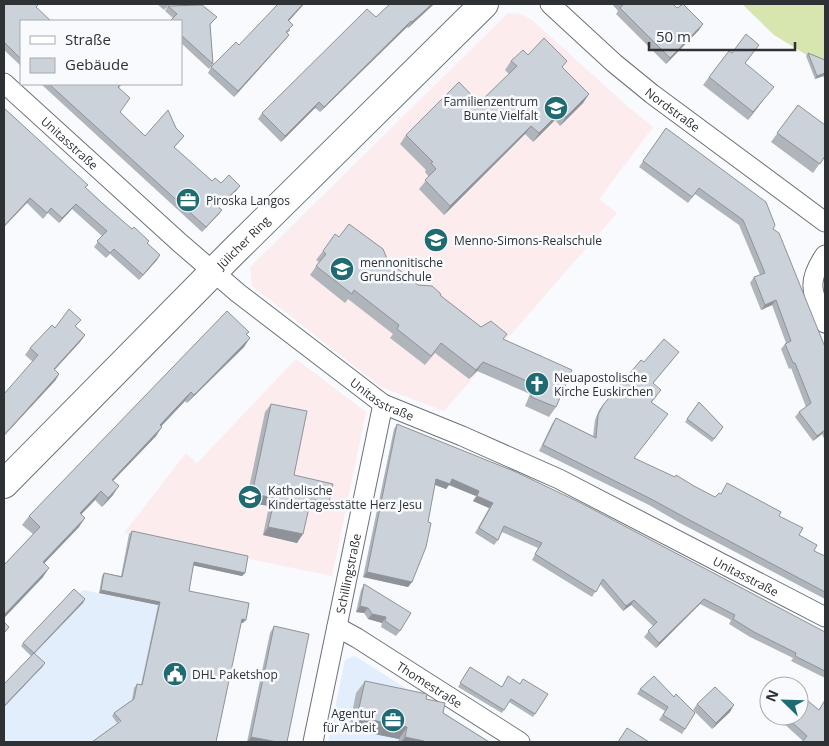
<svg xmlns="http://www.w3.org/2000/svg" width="829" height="746" viewBox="0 0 829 746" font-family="'Open Sans',sans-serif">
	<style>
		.built { fill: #e3eefc }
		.education { fill: #fcecee }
		.green { fill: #d6e6ae }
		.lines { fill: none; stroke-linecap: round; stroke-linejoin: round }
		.street-casing { stroke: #6c7278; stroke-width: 21 }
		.primary-casing { stroke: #6c7278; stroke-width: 30 }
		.street { stroke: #fff; stroke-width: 19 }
		.primary { stroke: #fff; stroke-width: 28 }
		.wall { fill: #afb5bb }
		.shaded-wall { fill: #8f9399 }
		.building { fill: #ccd2da; stroke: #8f9399 }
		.labels { text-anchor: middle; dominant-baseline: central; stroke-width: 5; stroke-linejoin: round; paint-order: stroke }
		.poi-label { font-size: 12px; fill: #2f3235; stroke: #f8fafe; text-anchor: start }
		.street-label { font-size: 12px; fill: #2f3235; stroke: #f8fafe }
	</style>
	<rect width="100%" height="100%" fill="#f8fafe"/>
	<g class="built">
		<path d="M 83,590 L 239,622 L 214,742 L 4,742 L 4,685 L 31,656 L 25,650 Z"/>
		<path d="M 355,656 L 491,742 L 328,742 L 345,660 Z"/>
	</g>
	<g class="education">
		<path d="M 508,13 L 521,14 L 532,20 L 626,105 L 653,127 L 599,199 L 617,213 L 444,411 L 381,387 L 252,286 L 250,267 Z"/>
		<path d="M 296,359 L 366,412 L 332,576 L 124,533 L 186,453 L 197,463 Z"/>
	</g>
	<path class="green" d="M 742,4 L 825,4 L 825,64 L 813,59 L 774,35 Z"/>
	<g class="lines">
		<g class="street-casing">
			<g id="street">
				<path id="s1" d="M 550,4 L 614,63 L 652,94 L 825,222"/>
				<path id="s2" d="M 4,83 L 180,243 L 238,293 L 383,404 L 462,436 L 559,479 L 825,617"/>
				<path d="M 825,255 C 805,284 813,293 825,323"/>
				<path id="s3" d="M 337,627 L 357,638 L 520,742"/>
				<path id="s4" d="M 313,742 L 383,404"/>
			</g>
		</g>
		<g class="primary-casing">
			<g id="primary">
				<path id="s5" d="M 4,484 L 232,253 L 484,4"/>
			</g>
		</g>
		<use href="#street" class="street"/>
		<use href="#primary" class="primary"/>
	</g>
	<g class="wall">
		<path d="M 4,4 L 21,21 L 21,66 L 4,50 Z"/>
		<path d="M 157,4 L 170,4 L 164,10 Z"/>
		<path d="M 304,4 L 289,21 L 290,31 L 287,33 L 289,35 L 285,40 L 234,97 L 208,73 L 211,67 L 239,45 Z"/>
		<path d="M 434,4 L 408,28 L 407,27 L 320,112 L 315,108 L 281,142 L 258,119 L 262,113 L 376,17 Z"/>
		<path d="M 612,4 L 673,4 L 699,30 L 666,64 L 616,14 L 618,11 Z"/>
		<path d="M 168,6 L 217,17 L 210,25 L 213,64 L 209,69 L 181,43 L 181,21 L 170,21 L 173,18 L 165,11 Z"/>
		<path d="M 732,53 L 753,53 L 745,63 L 768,94 L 748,120 L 703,85 L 709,77 Z"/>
		<path d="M 808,53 L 825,60 L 825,80 L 823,76 L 815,79 L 806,56 Z"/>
		<path d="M 528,55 L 563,68 L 589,94 L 583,103 L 560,126 L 555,120 L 533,142 L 525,134 L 444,215 L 419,189 L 429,177 L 425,172 L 426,170 L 400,144 L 406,135 L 479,103 L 509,74 L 505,70 L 511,61 Z"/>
		<path d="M 41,84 L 122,84 L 119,88 L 120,112 L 145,136 L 176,128 L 184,136 L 174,148 L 212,181 L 221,183 L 237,190 L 219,207 L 222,210 L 202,232 Z"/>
		<path d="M 798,105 L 825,156 L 813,173 L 771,142 Z"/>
		<path d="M 4,108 L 86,188 L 148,244 L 157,260 L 139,280 L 110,254 L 106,258 L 94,247 L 102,236 L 72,209 L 59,223 L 48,213 L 43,219 L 27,203 Z"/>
		<path d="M 666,128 L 773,229 L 825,347 L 825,441 L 822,434 L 813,441 L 795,417 L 799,412 L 806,407 L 791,368 L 789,369 L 781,349 L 785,344 L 786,343 L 772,305 L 761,310 L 750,283 L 754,277 L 760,275 L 739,225 L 695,194 L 688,203 L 639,167 Z"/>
		<path d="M 339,237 L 388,261 L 418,285 L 441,296 L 481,327 L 503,339 L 556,407 L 549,417 L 525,406 L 530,394 L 477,371 L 469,379 L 435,353 L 425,365 L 390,338 L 393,334 L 348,299 L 345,303 L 310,275 L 319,262 L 316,260 L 323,251 Z"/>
		<path d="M 76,327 L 85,335 L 80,342 L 54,370 L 59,374 L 55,381 L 25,355 L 30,348 Z"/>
		<path d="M 247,335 L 244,347 L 187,403 L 185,401 L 161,426 L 156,436 L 113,481 L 113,495 L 102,507 L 95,500 L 81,514 L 79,527 L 44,563 L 43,577 L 4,618 L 4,565 L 33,534 L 22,525 L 29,516 Z"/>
		<path d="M 675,357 L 653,383 L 657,396 L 652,402 L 634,459 L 715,497 L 779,516 L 814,551 L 825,556 L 825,599 L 680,523 L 649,505 L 539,451 L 552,424 L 556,418 L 593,436 L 595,420 L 599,410 L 603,405 L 644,362 Z"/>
		<path d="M 699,402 L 723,427 L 712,442 L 685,422 Z"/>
		<path d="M 271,404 L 294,475 L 329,503 L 323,511 L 309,508 L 297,543 L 263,535 L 269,506 L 246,502 L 265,412 Z"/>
		<path d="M 397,424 L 825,632 L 825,678 L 791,661 L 793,658 L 750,637 L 729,624 L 731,620 L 700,604 L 656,648 L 644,637 L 653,626 L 631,605 L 623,611 L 600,584 L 592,597 L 532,560 L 538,548 L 502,532 L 498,540 L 494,545 L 475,533 L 489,508 L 473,501 L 476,496 L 449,485 L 446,489 L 435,485 L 412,582 L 408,587 L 363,577 L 394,429 Z"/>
		<path d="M 132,531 L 245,573 L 242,576 L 193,565 L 189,591 L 243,623 L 241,623 L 117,723 L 112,716 L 114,713 L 132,700 L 134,688 L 137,684 L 141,685 L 158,605 L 99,593 L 102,576 L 104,573 L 121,576 L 129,534 Z"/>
		<path d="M 364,584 L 400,631 L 396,636 L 381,627 L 382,623 L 368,619 L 364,613 L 356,612 L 361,590 Z"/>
		<path d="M 85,599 L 34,653 L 43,666 L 4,707 L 4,684 L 31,656 L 21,646 L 23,643 Z"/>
		<path d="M 274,626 L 287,742 L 247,742 L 270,633 Z"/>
		<path d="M 470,667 L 502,687 L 520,683 L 548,694 L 533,717 L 509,702 L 502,713 L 458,687 Z"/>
		<path d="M 365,681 L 426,699 L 443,713 L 489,742 L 398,742 L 399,739 L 349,729 L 356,693 Z"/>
		<path d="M 640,689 L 674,697 L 695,713 L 682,734 L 659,720 L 665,711 L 637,694 Z"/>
		<path d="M 697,704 L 730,712 L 712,729 L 693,710 Z"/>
		<path d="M 818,710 L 825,742 L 803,741 L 781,721 L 784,716 L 799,716 Z"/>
	</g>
	<g class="shaded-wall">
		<path d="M 303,4 L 304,4 L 284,26 L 288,20 Z"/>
		<path d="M 432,4 L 434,4 L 408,28 L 412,22 Z"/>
		<path d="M 411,21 L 407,27 L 320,112 L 324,107 Z"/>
		<path d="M 703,24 L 699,30 L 666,64 L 670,58 Z"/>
		<path d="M 289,35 L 285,40 L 234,97 L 238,91 Z"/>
		<path d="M 825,73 L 823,76 L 815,79 L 817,76 Z"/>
		<path d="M 774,87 L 768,94 L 748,120 L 753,112 Z"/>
		<path d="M 589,94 L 583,103 L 560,126 L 566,117 Z"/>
		<path d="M 319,102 L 315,108 L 281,142 L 285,136 Z"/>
		<path d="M 561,111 L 555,120 L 533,142 L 539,133 Z"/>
		<path d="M 531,126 L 525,134 L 444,215 L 450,206 Z"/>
		<path d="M 240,186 L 237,190 L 215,211 L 218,207 Z"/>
		<path d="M 30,198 L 27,203 L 4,227 L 4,226 Z"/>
		<path d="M 76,204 L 72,209 L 59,223 L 62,218 Z"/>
		<path d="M 222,210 L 219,214 L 202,232 L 206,227 Z"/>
		<path d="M 160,255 L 157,260 L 139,280 L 143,275 Z"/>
		<path d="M 776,300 L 772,305 L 761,310 L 765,305 Z"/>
		<path d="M 85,335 L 80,342 L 49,376 L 54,369 Z"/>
		<path d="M 250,338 L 244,347 L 187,403 L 194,395 Z"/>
		<path d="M 483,362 L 477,371 L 469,379 L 476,370 Z"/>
		<path d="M 59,374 L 55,381 L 4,436 L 4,435 Z"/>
		<path d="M 191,392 L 185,401 L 154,434 L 160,425 Z"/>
		<path d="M 162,427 L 156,436 L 106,488 L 112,480 Z"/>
		<path d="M 825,430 L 822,434 L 813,441 L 817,436 Z"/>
		<path d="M 436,479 L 452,479 L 479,491 L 476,496 L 449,485 L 446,489 L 433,484 Z"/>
		<path d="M 119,486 L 113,495 L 102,507 L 108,498 Z"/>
		<path d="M 101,491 L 95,500 L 74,522 L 80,513 Z"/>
		<path d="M 252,494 L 275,498 L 269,506 L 246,502 Z"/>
		<path d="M 477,496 L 493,503 L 489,508 L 473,501 Z"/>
		<path d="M 311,499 L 329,503 L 323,511 L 305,507 Z"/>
		<path d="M 85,518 L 79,527 L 37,571 L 43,562 Z"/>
		<path d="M 268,527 L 303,534 L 297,543 L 263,535 Z"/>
		<path d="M 194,562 L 245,573 L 242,576 L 191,565 Z"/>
		<path d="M 49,568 L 43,577 L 4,618 L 4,615 Z"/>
		<path d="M 367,572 L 412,582 L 408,587 L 363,577 Z"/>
		<path d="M 101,590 L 160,602 L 158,605 L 99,593 Z"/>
		<path d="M 85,599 L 83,603 L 32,656 L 34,653 Z"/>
		<path d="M 704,599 L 700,604 L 656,648 L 659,643 Z"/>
		<path d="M 634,600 L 631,605 L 623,611 L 626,606 Z"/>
		<path d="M 360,606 L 368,608 L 364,613 L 356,612 Z"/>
		<path d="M 372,614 L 386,617 L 382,623 L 368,619 Z"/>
		<path d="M 242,619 L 246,620 L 243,623 L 239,622 Z"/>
		<path d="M 45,663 L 43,666 L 4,707 L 4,706 Z"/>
		<path d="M 734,705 L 730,712 L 712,729 L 716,723 Z"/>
		<path d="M 357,717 L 407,727 L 399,739 L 349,729 Z"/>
		<path d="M 251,737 L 277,742 L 247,742 Z"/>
		<path d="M 405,737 L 424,741 L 424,742 L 401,742 Z"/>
	</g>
	<g class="building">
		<path d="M 4,4 L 39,4 L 36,7 L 51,21 L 21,21 L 21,59 L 4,42 Z"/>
		<path d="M 278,4 L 303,4 L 288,20 L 293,25 L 286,32 L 289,35 L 238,91 L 211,67 L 236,42 L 239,45 Z"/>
		<path d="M 390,4 L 432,4 L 412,22 L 411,21 L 324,107 L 319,102 L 285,136 L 262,113 L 367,9 L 376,17 Z"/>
		<path d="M 622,4 L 673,4 L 677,8 L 683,4 L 703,24 L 670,58 L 620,8 L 623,5 Z"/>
		<path d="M 202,5 L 217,17 L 210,24 L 213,64 L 181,35 L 181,21 L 170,21 L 177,14 L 168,6 Z"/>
		<path d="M 746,34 L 759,45 L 745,63 L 774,87 L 753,112 L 709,77 L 729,51 L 732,53 Z"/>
		<path d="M 544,38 L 567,61 L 562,67 L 589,94 L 566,117 L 561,111 L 539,133 L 531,126 L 450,206 L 425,180 L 436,169 L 431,163 L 433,162 L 406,135 L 459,82 L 479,103 L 517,66 L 511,61 L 523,50 L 528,55 Z"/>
		<path d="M 808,53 L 825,60 L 825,73 L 817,76 Z"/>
		<path d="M 49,84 L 121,84 L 118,87 L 130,98 L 120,112 L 145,136 L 168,110 L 176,128 L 184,136 L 174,147 L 212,181 L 215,178 L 221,183 L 229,175 L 240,186 L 218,207 L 222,210 L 206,227 Z"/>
		<path d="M 798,105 L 825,125 L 825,156 L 820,164 L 777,133 Z"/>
		<path d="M 4,108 L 88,185 L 85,187 L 102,203 L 132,229 L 134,227 L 149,241 L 147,243 L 160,255 L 143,275 L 114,249 L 110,253 L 97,241 L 107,231 L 76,204 L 62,218 L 51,208 L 47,213 L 30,198 L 4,226 Z"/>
		<path d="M 666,128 L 766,202 L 775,225 L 773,229 L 779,233 L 825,347 L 825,430 L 817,436 L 799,412 L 811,403 L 795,363 L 793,363 L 785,344 L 791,341 L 776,300 L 765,305 L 754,277 L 765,273 L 743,220 L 699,188 L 692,197 L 643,161 Z"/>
		<path d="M 349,224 L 383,249 L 388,261 L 418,285 L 432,286 L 440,293 L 441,296 L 481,327 L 491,321 L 507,334 L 503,339 L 572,370 L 556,407 L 531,397 L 536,385 L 483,362 L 476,370 L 441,343 L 431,356 L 397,329 L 399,325 L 354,290 L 352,294 L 316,266 L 326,254 L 323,251 L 335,234 L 339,237 Z"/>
		<path d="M 69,309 L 81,320 L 75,326 L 85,335 L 54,369 L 59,374 L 4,435 L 4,394 L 38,355 L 30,348 L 52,325 L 55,328 Z"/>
		<path d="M 227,311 L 249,332 L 246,334 L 250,338 L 194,395 L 191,392 L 160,425 L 162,427 L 112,480 L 119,486 L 108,498 L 101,491 L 80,513 L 85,518 L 43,562 L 49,568 L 4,615 L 4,565 L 40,527 L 29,516 Z"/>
		<path d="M 664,339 L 679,352 L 653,383 L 661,390 L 651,402 L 668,414 L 634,458 L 675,477 L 676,475 L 694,486 L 715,497 L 719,493 L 721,494 L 727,483 L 781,512 L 779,516 L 803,528 L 799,535 L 817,545 L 814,551 L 825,556 L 825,592 L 684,517 L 653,500 L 543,445 L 556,418 L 596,438 L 598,415 L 603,405 L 641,360 L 644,362 Z"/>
		<path d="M 699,402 L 723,427 L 714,439 L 687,419 Z"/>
		<path d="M 271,404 L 307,411 L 294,475 L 333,484 L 329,503 L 311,499 L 303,534 L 268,527 L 275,498 L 252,494 Z"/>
		<path d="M 397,424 L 516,472 L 581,503 L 825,632 L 825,671 L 795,656 L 796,653 L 754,632 L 733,619 L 735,615 L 704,599 L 659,643 L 648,631 L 657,622 L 634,600 L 626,606 L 603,579 L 596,592 L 535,554 L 542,543 L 504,526 L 498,540 L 479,528 L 493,503 L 477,496 L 479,491 L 452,479 L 450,484 L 436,479 L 428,522 L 431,523 L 426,547 L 412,582 L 367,572 Z"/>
		<path d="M 132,531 L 248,556 L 245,573 L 194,562 L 189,591 L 249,603 L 246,620 L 242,619 L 216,742 L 92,742 L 121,721 L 114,713 L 134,699 L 137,684 L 142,685 L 160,602 L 101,590 L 104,573 L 122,577 Z"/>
		<path d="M 364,584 L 411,613 L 400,631 L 385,621 L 386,617 L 372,614 L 368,608 L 360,606 Z"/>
		<path d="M 74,589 L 85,599 L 34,653 L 23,643 Z"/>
		<path d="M 4,622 L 9,627 L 4,633 Z"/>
		<path d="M 274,626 L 309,634 L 287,742 L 277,742 L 251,737 Z"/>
		<path d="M 34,653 L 45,663 L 4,706 L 4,684 Z"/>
		<path d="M 470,667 L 502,687 L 508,676 L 520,684 L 523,679 L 548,694 L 535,714 L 511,699 L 504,710 L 460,683 Z"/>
		<path d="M 654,676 L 674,697 L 676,694 L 695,713 L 685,729 L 663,715 L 668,707 L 640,689 Z"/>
		<path d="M 365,681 L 427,694 L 426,699 L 445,703 L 443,713 L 489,742 L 424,742 L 424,741 L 405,737 L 407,727 L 357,717 Z"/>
		<path d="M 715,687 L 734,705 L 716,723 L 697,704 Z"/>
		<path d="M 802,696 L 819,710 L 825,700 L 825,742 L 802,742 L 807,736 L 785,716 L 799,716 L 799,700 Z"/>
		<path d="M 627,728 L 649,742 L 618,742 Z"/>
	</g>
	<defs>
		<g id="school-disc" transform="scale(1.25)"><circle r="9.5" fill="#1f6b71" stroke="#f8fafe"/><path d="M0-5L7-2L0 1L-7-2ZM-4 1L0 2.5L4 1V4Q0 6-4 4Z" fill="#fff"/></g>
		<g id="office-disc" transform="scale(1.25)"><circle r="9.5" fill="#1f6b71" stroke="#f8fafe"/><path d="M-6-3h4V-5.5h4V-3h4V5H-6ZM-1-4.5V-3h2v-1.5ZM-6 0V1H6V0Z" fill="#fff"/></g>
		<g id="church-disc" transform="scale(1.25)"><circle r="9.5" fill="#1f6b71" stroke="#f8fafe"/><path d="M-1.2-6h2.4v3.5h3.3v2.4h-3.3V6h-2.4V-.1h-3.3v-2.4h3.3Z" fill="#fff"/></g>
		<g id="civic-disc" transform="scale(1.25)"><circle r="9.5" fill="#1f6b71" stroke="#f8fafe"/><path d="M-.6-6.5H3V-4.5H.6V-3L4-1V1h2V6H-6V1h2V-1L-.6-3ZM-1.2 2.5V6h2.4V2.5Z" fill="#fff"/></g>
	</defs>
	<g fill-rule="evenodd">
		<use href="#school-disc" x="556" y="108"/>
		<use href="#office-disc" x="188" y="200"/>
		<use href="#school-disc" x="436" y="240"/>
		<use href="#school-disc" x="342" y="269"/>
		<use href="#church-disc" x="537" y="384"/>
		<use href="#school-disc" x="250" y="497"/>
		<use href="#civic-disc" x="175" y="674"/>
		<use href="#office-disc" x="393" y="720"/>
	</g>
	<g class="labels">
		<g class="poi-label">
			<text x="538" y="101" text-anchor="end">Familienzentrum<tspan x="538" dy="14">Bunte Vielfalt</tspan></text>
			<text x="206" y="200">Piroska Langos</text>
			<text x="454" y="240">Menno-Simons-Realschule</text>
			<text x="360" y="262">mennonitische<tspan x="360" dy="14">Grundschule</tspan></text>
			<text x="554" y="377">Neuapostolische<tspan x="554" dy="14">Kirche Euskirchen</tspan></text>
			<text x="268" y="490">Katholische<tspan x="268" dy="14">Kindertagesstätte Herz Jesu</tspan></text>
			<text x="192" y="674">DHL Paketshop</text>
			<text x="376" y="713" text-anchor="end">Agentur<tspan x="376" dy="14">für Arbeit</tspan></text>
		</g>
		<g class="street-label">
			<text stroke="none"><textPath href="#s1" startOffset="162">Nordstraße</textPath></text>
			<text stroke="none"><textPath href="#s2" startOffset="89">Unitasstraße</textPath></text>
			<text stroke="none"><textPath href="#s5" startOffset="340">Jülicher Ring</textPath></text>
			<text stroke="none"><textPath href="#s2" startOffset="494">Unitasstraße</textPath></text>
			<text stroke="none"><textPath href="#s4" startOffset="172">Schillingstraße</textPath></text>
			<text stroke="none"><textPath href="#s2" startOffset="899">Unitasstraße</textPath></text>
			<text stroke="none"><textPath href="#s3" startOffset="109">Thomestraße</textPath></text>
		</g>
	</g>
	<rect width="829" height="746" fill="none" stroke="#2f3235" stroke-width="10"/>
	<rect x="20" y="20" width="162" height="65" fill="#f8fafe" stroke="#a8aaae"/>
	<rect x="30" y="36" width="25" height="8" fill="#ffffff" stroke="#a8aaae"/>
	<text x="65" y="45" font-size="15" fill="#2f3235">Straße</text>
	<rect x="30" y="58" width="25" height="15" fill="#ccd2da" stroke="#a8aaae"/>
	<text x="65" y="70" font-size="15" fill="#2f3235">Gebäude</text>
	<g transform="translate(784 701) rotate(293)"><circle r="24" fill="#f8fafe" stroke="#a8aaae"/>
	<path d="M0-4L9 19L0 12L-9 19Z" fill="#1f6b71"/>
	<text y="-8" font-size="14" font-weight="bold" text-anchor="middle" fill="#2f3235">N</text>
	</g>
	<path d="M649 42v8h146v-8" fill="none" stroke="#2f3235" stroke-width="2.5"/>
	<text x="656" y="42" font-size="15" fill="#2f3235" stroke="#f8fafe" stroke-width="4" paint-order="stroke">50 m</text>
</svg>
